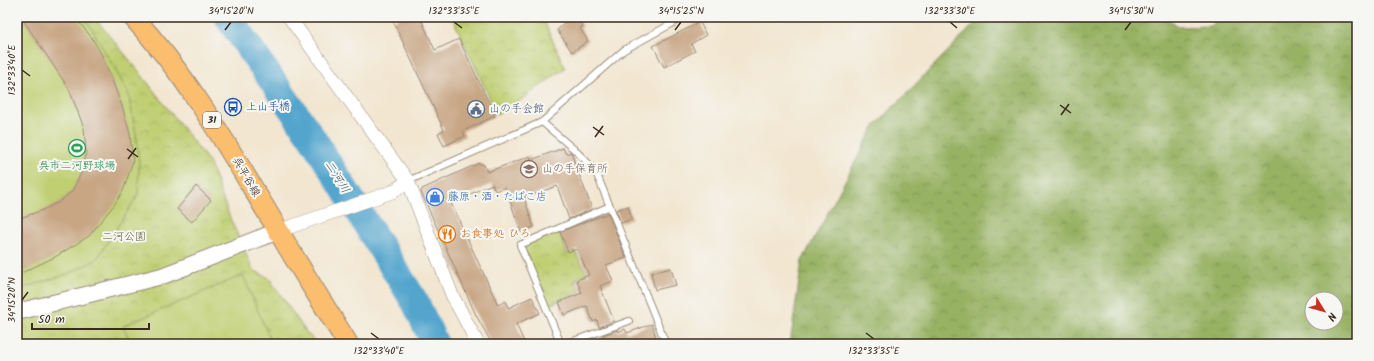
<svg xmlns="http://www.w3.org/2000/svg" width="1374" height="361" viewBox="0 0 1374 361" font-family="Kalam,'Klee One',sans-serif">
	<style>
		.forest { fill: url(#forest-crowns); stroke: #696e41; fill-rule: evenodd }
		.park { fill: url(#park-crowns); stroke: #7d7c48 }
		.pitch { fill: #bfcf72; stroke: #7d7c48 }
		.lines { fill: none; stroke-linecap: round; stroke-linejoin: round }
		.river { stroke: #52a5cd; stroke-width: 28 }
		.building { fill: #c8a684 }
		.service-casing { stroke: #968877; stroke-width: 8 }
		.minor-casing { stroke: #968877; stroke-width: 14 }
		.tertiary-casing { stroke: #968877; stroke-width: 18 }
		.primary-casing { stroke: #968877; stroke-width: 22 }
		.service { stroke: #fff; stroke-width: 6 }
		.minor { stroke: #fff; stroke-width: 13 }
		.tertiary { stroke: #fff; stroke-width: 16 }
		.primary { stroke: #fbbd6e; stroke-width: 20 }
		.ticks { fill: none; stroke: #3b2a1e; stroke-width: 1.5 }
		.labels { text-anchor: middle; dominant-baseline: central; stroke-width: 4; stroke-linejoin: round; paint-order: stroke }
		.shield { fill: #f6f6f2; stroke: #73675e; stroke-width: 1 }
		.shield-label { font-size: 10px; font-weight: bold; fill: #3b2a1e }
		.transit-label { font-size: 11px; fill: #164399; stroke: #f6f6f2; text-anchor: start }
		.service-label { font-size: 11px; fill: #4e5e75; stroke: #f6f6f2; text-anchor: start }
		.leisure-label { font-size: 11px; fill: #27864d; stroke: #f6f6f2 }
		.education-label { font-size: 11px; fill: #785e54; stroke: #f6f6f2; text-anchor: start }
		.street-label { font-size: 11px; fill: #3b2a1e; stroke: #f6f6f2 }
		.shop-label { font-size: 11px; fill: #366cbe; stroke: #f6f6f2; text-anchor: start }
		.food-label { font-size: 11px; fill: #c56008; stroke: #f6f6f2; text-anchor: start }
		.park-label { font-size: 11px; fill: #5c5333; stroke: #f6f6f2 }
		.water-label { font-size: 12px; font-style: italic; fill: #445b64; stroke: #f6f6f2 }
		.neatline { fill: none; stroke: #3b2a1e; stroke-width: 1.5 }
		.ticks-label { font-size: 10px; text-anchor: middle; fill: #3b2a1e }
	</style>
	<defs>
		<pattern id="forest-crowns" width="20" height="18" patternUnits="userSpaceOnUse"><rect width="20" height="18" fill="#97b264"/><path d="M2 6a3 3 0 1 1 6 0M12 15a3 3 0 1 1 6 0" fill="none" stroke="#7c9152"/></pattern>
		<pattern id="park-crowns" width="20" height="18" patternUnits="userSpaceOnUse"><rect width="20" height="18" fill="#bfcf72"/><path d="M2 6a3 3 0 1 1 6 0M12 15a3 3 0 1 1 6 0" fill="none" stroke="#a5b262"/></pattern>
	</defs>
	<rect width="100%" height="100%" fill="#f6f6f2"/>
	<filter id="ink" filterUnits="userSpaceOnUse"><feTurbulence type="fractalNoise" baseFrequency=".025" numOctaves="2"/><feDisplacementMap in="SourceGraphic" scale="8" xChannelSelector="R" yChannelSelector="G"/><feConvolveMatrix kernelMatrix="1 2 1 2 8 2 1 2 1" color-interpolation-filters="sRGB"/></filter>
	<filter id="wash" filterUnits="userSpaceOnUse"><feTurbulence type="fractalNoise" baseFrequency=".012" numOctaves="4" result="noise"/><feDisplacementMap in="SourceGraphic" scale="16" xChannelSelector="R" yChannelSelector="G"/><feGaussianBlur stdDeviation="0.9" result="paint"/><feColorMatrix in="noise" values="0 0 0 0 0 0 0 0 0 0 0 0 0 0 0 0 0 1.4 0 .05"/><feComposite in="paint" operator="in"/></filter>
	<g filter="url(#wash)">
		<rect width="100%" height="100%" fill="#f2e6d0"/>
		<path class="forest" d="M 981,17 L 1164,17 L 1179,27 L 1211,26 L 1220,17 L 1357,17 L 1357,344 L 790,344 L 802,261 L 874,127 ZM 1312,299 L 1336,299 L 1336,323 L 1312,323 Z"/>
		<g class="park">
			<path d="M 17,17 L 94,17 L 137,69 L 209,162 L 230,218 L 253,270 L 269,278 L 306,332 L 317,344 L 17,344 Z"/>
			<path d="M 452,17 L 542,17 L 565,68 L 514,105 L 497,114 Z"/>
			<path d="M 559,230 L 567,254 L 575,251 L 587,274 L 576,279 L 575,281 L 580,292 L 547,306 L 523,246 Z"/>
		</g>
		<g class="pitch">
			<path d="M 17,17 L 85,17 L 128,92 L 136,134 L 139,163 L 138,195 L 96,260 L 68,274 L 17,290 Z"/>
			<path d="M 243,275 L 272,344 L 131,344 L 123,326 Z"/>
		</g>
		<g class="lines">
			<path class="river" d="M 228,17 L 315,142 L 415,302 L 435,344"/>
		</g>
		<g id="blocks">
			<g class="building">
				<path d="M 21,17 L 75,17 L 92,38 L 102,55 L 122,106 L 130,134 L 133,161 L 123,191 L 114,205 L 89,236 L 55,257 L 17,275 L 17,219 L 43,210 L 59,202 L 72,191 L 83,169 L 86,152 L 84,128 L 69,89 Z"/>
				<path d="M 401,17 L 420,17 L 435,50 L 459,39 L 495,116 L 463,131 L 465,136 L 444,146 L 438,133 L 444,130 L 393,21 Z"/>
				<path d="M 561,17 L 576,17 L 583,26 L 580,28 L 588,41 L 572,52 L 557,30 L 564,24 Z"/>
				<path d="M 700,22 L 706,35 L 691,44 L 695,51 L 664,67 L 653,46 Z"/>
				<path d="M 563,148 L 566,154 L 571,152 L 592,209 L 569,219 L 557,186 L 524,198 L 534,227 L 521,232 L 505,187 L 495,191 L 492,184 L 451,203 L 498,305 L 506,301 L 508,308 L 532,297 L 540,313 L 516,324 L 525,344 L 492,344 L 476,315 L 421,192 L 422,189 L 479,163 L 484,165 L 487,172 L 530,156 L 531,160 Z"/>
				<path d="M 196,186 L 211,200 L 192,222 L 177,209 Z"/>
				<path d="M 628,206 L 632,219 L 621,223 L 616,210 Z"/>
				<path d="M 608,213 L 626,258 L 606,265 L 613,281 L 600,286 L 614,321 L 599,327 L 597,320 L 593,322 L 587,306 L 564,315 L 559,302 L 582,293 L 577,280 L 589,275 L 577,249 L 568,252 L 560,232 Z"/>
				<path d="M 671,268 L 676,285 L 655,290 L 651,273 Z"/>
				<path d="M 652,324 L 658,344 L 589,344 L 603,338 L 603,335 L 618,330 L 618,332 L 625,329 L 627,333 Z"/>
			</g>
		</g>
	</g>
	<g filter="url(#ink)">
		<use href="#blocks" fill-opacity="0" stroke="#968877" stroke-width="1"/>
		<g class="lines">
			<g class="service-casing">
				<g id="service">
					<path d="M 542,122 L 576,151 L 595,170 L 666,344"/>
					<path d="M 408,181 L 542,122 L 624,50 L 684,17"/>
					<path d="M 561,344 L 520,245 L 610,206"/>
					<path d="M 565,344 L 629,321"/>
				</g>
			</g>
			<g class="minor-casing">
				<g id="minor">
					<path d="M 289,17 L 408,181 L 452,295 L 478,344"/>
					<path d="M 278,231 L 392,192 L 408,181"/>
				</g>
			</g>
			<g class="tertiary-casing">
				<path id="tertiary" d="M 17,312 L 162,276 L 278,231"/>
			</g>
			<g class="primary-casing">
				<path id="primary" d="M 133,17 C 192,81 233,156 278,230 C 300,269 325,306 348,344"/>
			</g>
			<use href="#service" class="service"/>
			<use href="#minor" class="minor"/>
			<use href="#tertiary" class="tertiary"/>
			<use href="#primary" class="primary"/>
		</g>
	</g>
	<path class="ticks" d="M 454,22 L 462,28M 950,22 L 957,28M 225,30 L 231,22M 675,30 L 681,22M 1125,30 L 1131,22M 22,70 L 30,76M 1060,105 L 1071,113M 1061,115 L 1069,104M 593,127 L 604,135M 595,137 L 603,126M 127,149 L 138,157M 128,159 L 136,148M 22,300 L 28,292M 371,333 L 379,339M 866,333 L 874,339"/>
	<defs>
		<g id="bus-ring" transform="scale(0.9)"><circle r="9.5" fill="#f6f6f2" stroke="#1a4fb4" stroke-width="1.5"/><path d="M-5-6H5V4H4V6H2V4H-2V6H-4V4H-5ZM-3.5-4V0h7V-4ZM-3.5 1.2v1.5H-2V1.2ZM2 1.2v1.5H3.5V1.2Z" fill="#1a4fb4"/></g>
		<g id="civic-ring" transform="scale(0.9)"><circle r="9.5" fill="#f6f6f2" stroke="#5c6f8a" stroke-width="1.5"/><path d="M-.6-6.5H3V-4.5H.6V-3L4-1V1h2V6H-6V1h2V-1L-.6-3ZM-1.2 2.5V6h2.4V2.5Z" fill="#5c6f8a"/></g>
		<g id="stadium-ring" transform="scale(0.9)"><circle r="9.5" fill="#f6f6f2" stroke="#2e9e5b" stroke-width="1.5"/><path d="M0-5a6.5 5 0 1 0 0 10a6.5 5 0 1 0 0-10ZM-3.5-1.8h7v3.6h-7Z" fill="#2e9e5b"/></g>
		<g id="school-ring" transform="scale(0.9)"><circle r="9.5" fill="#f6f6f2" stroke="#8d6e63" stroke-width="1.5"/><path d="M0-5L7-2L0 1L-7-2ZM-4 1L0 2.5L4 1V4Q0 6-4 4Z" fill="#8d6e63"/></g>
		<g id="shop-ring" transform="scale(0.9)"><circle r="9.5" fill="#f6f6f2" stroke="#3f7fe0" stroke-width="1.5"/><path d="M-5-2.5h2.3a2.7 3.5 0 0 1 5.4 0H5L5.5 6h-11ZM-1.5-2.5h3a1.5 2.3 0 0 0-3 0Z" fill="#3f7fe0"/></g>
		<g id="restaurant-ring" transform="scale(0.9)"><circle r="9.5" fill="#f6f6f2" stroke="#e8710a" stroke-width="1.5"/><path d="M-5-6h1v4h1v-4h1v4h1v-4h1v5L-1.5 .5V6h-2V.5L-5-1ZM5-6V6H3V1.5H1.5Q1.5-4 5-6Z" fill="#e8710a"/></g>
	</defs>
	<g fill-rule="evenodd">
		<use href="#bus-ring" x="233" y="107"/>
		<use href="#civic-ring" x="476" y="109"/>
		<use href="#stadium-ring" x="77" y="148"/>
		<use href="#school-ring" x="529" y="169"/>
		<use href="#shop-ring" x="435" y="197"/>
		<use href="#restaurant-ring" x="447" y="234"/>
	</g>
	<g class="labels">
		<rect class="shield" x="203" y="112" width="18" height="16" rx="3"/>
		<g class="shield-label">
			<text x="212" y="120">31</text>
		</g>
		<g class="transit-label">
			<text x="246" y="107">上山手橋</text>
		</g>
		<g class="service-label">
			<text x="489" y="109">山の手会館</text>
		</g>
		<g class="leisure-label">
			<text x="77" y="166">呉市二河野球場</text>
		</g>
		<g class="education-label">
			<text x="542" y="169">山の手保育所</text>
		</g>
		<g class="street-label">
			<text transform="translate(246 177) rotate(60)">呉平谷線</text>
		</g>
		<g class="shop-label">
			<text x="448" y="197">藤原・酒・たばこ店</text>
		</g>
		<g class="food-label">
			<text x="460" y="234">お食事処 ひろ</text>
		</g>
		<g class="park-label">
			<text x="124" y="237">二河公園</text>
		</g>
		<g class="water-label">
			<text transform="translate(337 177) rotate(58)">二河川</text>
		</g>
	</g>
	<rect width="1374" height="361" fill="none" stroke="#f6f6f2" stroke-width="44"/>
	<g transform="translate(1324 311) rotate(127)"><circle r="19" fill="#f6f6f2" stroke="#aba49d"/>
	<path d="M0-3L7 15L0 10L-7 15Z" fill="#c8321e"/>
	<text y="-6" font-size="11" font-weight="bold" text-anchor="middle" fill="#3b2a1e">N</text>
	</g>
	<path d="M32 323v6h117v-6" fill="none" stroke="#3b2a1e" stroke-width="2"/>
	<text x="38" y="323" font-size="12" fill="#3b2a1e" stroke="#f6f6f2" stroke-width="3" paint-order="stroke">50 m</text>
	<rect x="22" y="22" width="1330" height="317" class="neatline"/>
	<g class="ticks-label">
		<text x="231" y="14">34°15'20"N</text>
		<text x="454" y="14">132°33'35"E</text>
		<text x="681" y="14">34°15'25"N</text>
		<text x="950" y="14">132°33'30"E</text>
		<text x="1131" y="14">34°15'30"N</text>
		<text transform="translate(11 70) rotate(-90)" y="4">132°33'40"E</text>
		<text transform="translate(11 300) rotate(-90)" y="4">34°15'20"N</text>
		<text x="379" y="354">132°33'40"E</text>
		<text x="874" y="354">132°33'35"E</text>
	</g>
</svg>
